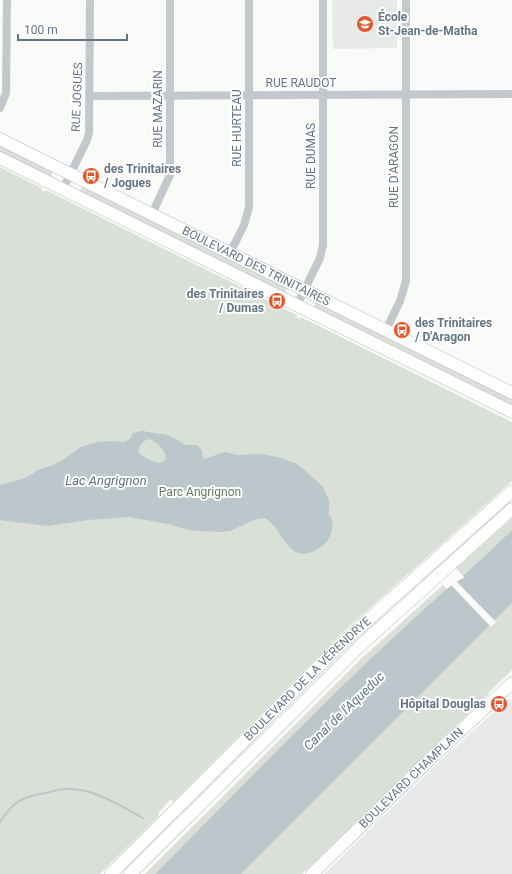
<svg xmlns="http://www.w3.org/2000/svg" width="512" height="874" viewBox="0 0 512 874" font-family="Roboto,sans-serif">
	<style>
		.built { fill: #e8e9e9 }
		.green { fill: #dadfd7 }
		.water { fill: #bbc7cb; fill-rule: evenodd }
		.pier { fill: #fafaf8 }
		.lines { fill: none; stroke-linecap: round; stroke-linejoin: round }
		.stream { stroke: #bbc7cb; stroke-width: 2 }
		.secondary-casing { stroke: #b3babf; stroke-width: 13 }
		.minor { stroke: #c3c8cc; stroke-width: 8 }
		.secondary { stroke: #fff; stroke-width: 12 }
		.labels { text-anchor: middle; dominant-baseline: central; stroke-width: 4; stroke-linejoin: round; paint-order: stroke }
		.poi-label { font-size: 12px; font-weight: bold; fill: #657683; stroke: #fff; text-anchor: start }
		.street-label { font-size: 12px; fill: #657683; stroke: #fff }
		.park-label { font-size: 12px; fill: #687a64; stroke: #fff }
		.water-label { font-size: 13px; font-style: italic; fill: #60757c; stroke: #fff }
	</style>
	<rect width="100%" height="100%" fill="#fafaf8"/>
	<g class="built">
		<path d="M 332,0 L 397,0 L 397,48 L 333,49 Z"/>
		<path d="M 509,699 L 512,700 L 512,874 L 324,874 L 442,759 L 506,701 Z"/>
	</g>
	<g class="green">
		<path d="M 0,143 L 54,170 L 50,179 L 0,154 Z"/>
		<path d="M 0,167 L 42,188 L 41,190 L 45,192 L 46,190 L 52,193 L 297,315 L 296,317 L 300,319 L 301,317 L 512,422 L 512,481 L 342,633 L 174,801 L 170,800 L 159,812 L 159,816 L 100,874 L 0,874 Z"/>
		<path d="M 83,184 L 288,286 L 284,295 L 79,193 Z"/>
		<path d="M 317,300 L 512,397 L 512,408 L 313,309 Z"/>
		<path d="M 512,518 L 512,530 L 463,576 L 456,568 Z"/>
		<path d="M 443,585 L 448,590 C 346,680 250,777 155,874 L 145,874 L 362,658 Z"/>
		<path d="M 512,603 L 512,670 L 488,693 L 489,694 L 423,757 L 302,874 L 241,874 Z"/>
	</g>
	<g class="water">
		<path d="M 142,431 L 168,435 L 186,445 L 197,445 L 202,451 L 203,458 L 204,459 L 225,452 L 237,455 L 262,454 L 281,458 L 295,463 L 302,468 L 322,486 L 329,500 L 329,516 L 331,517 C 334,525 332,533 328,540 C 324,546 321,547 316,550 C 287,566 283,527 265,518 L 256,519 L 230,531 L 219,532 L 196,531 L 185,529 L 169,524 L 129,517 L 88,520 L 48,526 L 0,520 L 0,485 L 19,480 L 27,477 L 38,470 L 53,465 L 64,459 L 81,447 L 97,442 L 107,441 L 124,442 L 129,440 L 133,433 ZM 149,439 C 156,441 165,450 166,458 L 163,462 C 154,464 146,458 139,453 C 138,446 142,441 149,439 Z"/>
		<path d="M 512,530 L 512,603 L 241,874 L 155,874 C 238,790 320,705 407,625 C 417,616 454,580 464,578 L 463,576 Z"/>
	</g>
	<path class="pier" d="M 455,580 L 496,622 L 491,627 L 450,584 Z"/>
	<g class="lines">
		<path class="stream" d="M 0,822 C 13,802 21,797 45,793 C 54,791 63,788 72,789 C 97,790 122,807 143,818"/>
		<g class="secondary-casing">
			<g id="secondary">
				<path id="s1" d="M 0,139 L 512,393"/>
				<path d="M 0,158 L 512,412"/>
				<path id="s2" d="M 111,874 L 338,647 L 512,491"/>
				<path d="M 130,874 L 360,646 L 512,509"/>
				<path id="s3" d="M 312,874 L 428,761 L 512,683"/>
			</g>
		</g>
		<g class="minor">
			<path d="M 90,96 L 512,94"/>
			<path d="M 0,108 L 6,93 L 7,0"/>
			<path d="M 63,189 L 87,140 L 89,133 L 90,0"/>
			<path d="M 152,214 L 170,175 L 170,0"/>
			<path d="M 230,253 L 244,225 L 249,207 L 249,0"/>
			<path d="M 297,305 L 320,258 L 323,245 L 323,0"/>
			<path d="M 386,330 L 400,301 L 406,281 L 406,0"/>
		</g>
		<use href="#secondary" class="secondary"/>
	</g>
	<defs>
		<g id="school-disc" transform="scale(0.9)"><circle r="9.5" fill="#e4572e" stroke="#fff"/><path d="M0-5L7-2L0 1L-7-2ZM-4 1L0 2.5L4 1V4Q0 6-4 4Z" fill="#fff"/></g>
		<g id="bus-disc" transform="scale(0.9)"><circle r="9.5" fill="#e4572e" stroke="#fff"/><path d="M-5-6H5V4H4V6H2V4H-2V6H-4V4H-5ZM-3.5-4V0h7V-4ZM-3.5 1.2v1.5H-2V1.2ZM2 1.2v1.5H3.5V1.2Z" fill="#fff"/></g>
	</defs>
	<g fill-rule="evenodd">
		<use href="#school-disc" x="365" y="24"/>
		<use href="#bus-disc" x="91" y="176"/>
		<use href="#bus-disc" x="277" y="301"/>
		<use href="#bus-disc" x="402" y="330"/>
		<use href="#bus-disc" x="499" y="704"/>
	</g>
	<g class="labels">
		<g class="poi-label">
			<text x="378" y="17">École<tspan x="378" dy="14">St-Jean-de-Matha</tspan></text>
			<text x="104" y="169">des Trinitaires<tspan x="104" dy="14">/ Jogues</tspan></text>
			<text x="264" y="294" text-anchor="end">des Trinitaires<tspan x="264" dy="14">/ Dumas</tspan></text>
			<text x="415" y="323">des Trinitaires<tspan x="415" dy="14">/ D'Aragon</tspan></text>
			<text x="486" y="704" text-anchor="end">Hôpital Douglas</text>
		</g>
		<g class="street-label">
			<text x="301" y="83">RUE RAUDOT</text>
			<text transform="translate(77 97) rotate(-88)">RUE JOGUES</text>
			<text transform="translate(158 109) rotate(-90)">RUE MAZARIN</text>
			<text transform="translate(237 128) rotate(-90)">RUE HURTEAU</text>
			<text transform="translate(311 156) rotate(-90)">RUE DUMAS</text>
			<text transform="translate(394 167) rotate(-90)">RUE D'ARAGON</text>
			<text stroke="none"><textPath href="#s1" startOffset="286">BOULEVARD DES TRINITAIRES</textPath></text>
			<text stroke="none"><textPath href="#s2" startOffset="277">BOULEVARD DE LA VÉRENDRYE</textPath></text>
			<text stroke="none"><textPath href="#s3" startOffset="138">BOULEVARD CHAMPLAIN</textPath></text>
		</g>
		<g class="park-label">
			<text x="200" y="492">Parc Angrignon</text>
		</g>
		<g class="water-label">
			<text x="106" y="480">Lac Angrignon</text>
			<text transform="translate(344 711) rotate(-44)">Canal de l'Aqueduc</text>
		</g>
	</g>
	<path d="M18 34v6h109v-6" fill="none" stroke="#657683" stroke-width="2"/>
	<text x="24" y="34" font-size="12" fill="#657683" stroke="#ffffff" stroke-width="3" paint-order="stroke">100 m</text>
</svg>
